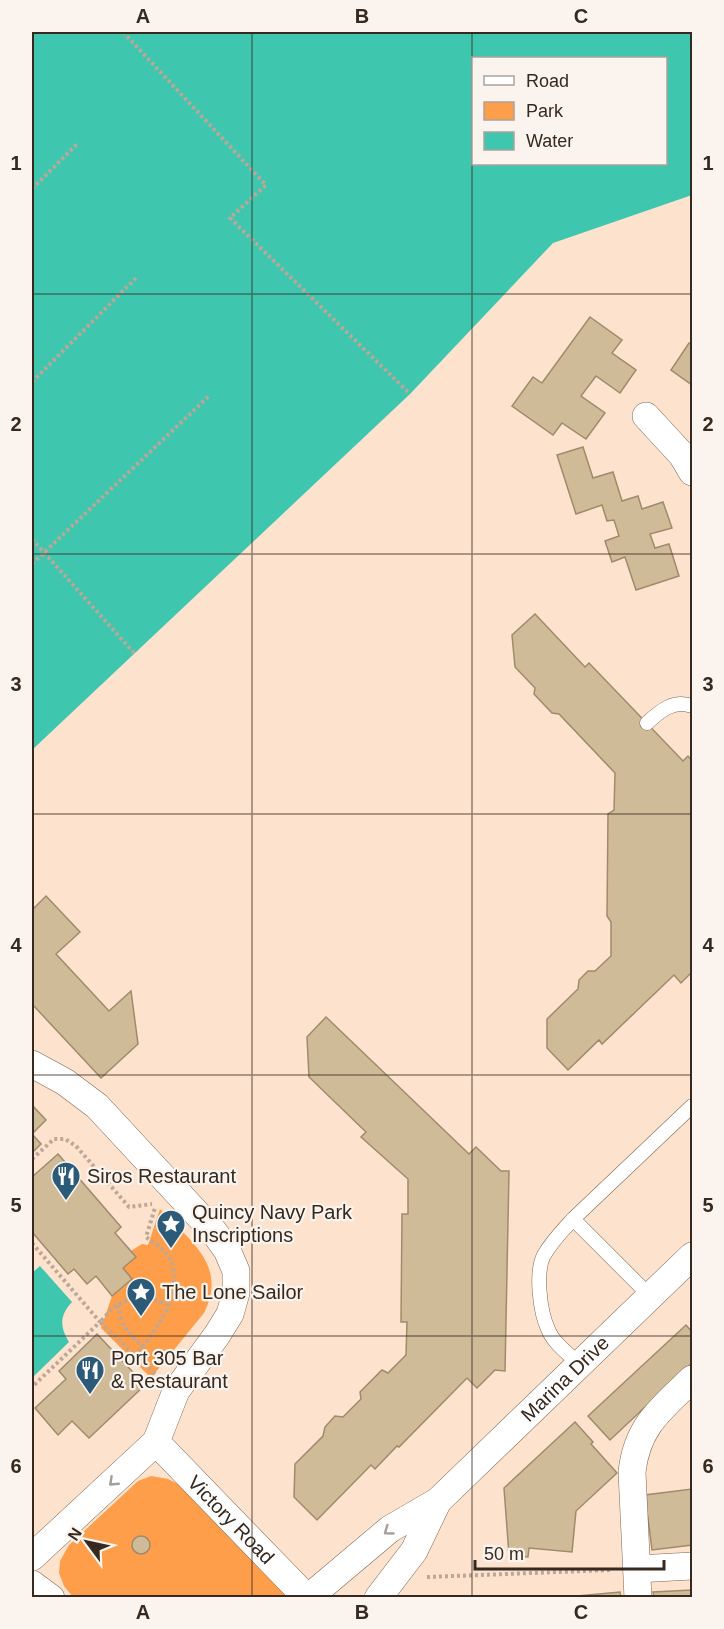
<svg xmlns="http://www.w3.org/2000/svg" width="724" height="1629" viewBox="0 0 724 1629" font-family="Arial,sans-serif">
	<style>
		.green { fill: #fe9e4a }
		.water { fill: #3ec6af; fill-rule: evenodd }
		.building { fill: #d0bb99; stroke: #9f8b6b; stroke-width: 1.5 }
		.lines { fill: none; stroke-linecap: round; stroke-linejoin: round }
		.lane-casing { stroke: #82654e; stroke-width: 15 }
		.street-casing { stroke: #82654e; stroke-width: 28 }
		.path { stroke: #bea796; stroke-width: 4; stroke-dasharray: 3 3; stroke-linecap: butt }
		.lane { stroke: #fff; stroke-width: 14 }
		.street { stroke: #fff; stroke-width: 27 }
		.oneway { stroke: #a59f9a }
		.grid { fill: none; stroke: #36291f; stroke-width: 1.5; stroke-opacity: 0.55 }
		.labels { text-anchor: middle; dominant-baseline: central; stroke-width: 4.5; stroke-linejoin: round; paint-order: stroke }
		.poi-label { font-size: 20px; fill: #36291f; stroke: #fbf4ee; text-anchor: start }
		.street-label { font-size: 20px; fill: #36291f; stroke: #fbf4ee }
		.neatline { fill: none; stroke: #36291f; stroke-width: 2 }
		.grid-label { font-size: 20px; text-anchor: middle; font-weight: bold; fill: #36291f }
	</style>
	<rect width="100%" height="100%" fill="#fde2ce"/>
	<g class="green">
		<path d="M 160,1209 C 190,1241 228,1265 204,1313 L 151,1378 L 101,1328 L 112,1296 L 132,1279 L 123,1268 L 136,1257 L 131,1251 L 142,1244 L 148,1245 Z"/>
		<path d="M 151,1476 L 168,1479 L 180,1485 L 289,1597 L 73,1597 L 64,1586 L 59,1573 L 60,1561 L 69,1545 L 138,1481 Z"/>
	</g>
	<g class="water">
		<path d="M 32,32 L 692,32 L 692,195 L 553,243 L 410,394 L 32,750 ZM 474,58 L 666,58 L 666,164 L 474,164 Z"/>
		<path d="M 40,1266 L 72,1302 C 59,1316 60,1327 69,1342 L 32,1378 L 32,1273 Z"/>
	</g>
	<g class="building">
		<path d="M 590,317 L 622,340 L 612,353 L 636,370 L 620,393 L 596,376 L 581,396 L 605,413 L 586,439 L 562,423 L 553,435 L 512,406 L 533,377 L 542,383 Z"/>
		<path d="M 689,343 L 692,345 L 692,385 L 671,370 Z"/>
		<path d="M 583,447 L 593,478 L 613,472 L 622,501 L 638,496 L 642,509 L 663,502 L 672,528 L 650,534 L 655,548 L 669,544 L 679,576 L 636,590 L 625,557 L 612,562 L 605,541 L 619,536 L 614,520 L 607,521 L 602,505 L 576,514 L 557,455 Z"/>
		<path d="M 535,614 L 585,667 L 589,663 L 683,761 L 688,756 L 692,761 L 692,972 L 681,983 L 674,975 L 602,1044 L 599,1040 L 568,1070 L 547,1048 L 547,1019 L 578,989 L 579,980 L 588,971 L 595,971 L 611,956 L 611,922 L 607,916 L 608,814 L 614,810 L 615,773 L 559,714 L 552,713 L 534,694 L 535,688 L 515,667 L 512,635 Z"/>
		<path d="M 46,896 L 80,932 L 56,954 L 109,1011 L 131,991 L 138,1044 L 101,1078 L 32,1004 L 32,910 Z"/>
		<path d="M 326,1017 L 469,1154 L 476,1147 L 501,1171 L 509,1171 L 505,1371 L 495,1370 L 477,1388 L 467,1378 L 399,1447 L 397,1446 L 375,1469 L 371,1465 L 317,1520 L 294,1497 L 295,1464 L 323,1436 L 325,1427 L 335,1416 L 343,1417 L 361,1399 L 360,1392 L 382,1370 L 388,1373 L 406,1355 L 407,1322 L 401,1322 L 402,1214 L 408,1214 L 408,1179 L 361,1137 L 366,1132 L 309,1077 L 307,1037 Z"/>
		<path d="M 32,1105 L 46,1120 L 32,1134 L 41,1144 L 32,1153 Z"/>
		<path d="M 58,1154 L 121,1227 L 115,1233 L 136,1257 L 123,1268 L 132,1279 L 112,1296 L 96,1276 L 87,1284 L 74,1269 L 68,1274 L 32,1232 L 32,1177 Z"/>
		<path d="M 686,1325 L 692,1332 L 692,1363 L 610,1440 L 588,1416 Z"/>
		<path d="M 97,1334 L 145,1385 L 89,1438 L 72,1421 L 58,1435 L 35,1408 L 66,1379 L 59,1371 Z"/>
		<path d="M 575,1422 L 593,1442 L 591,1444 L 617,1473 L 576,1511 L 572,1552 L 529,1548 L 528,1557 L 509,1555 L 504,1488 Z"/>
		<path d="M 692,1489 L 692,1545 L 652,1550 L 645,1495 Z"/>
		<circle cx="141" cy="1545" r="9"/>
		<path d="M 692,1590 L 692,1598 L 654,1598 L 653,1592 Z"/>
		<path d="M 620,1592 L 621,1598 L 555,1598 Z"/>
	</g>
	<g class="lines">
		<g class="lane-casing">
			<g id="lane">
				<path d="M 647,723 C 660,711 674,699 692,706"/>
				<path d="M 573,1219 C 563,1230 552,1241 544,1255 C 535,1272 540,1312 548,1329 C 553,1343 569,1354 579,1364"/>
				<path d="M 650,1296 L 573,1219 L 692,1106"/>
			</g>
		</g>
		<g class="street-casing">
			<g id="street">
				<path d="M 646,416 L 682,455 L 692,472"/>
				<path d="M 32,1064 L 65,1082 L 97,1106 L 214,1232 L 227,1250 L 236,1271 L 236,1293 L 230,1314 L 217,1335 L 176,1391 L 156,1442 L 32,1557"/>
				<path id="s1" d="M 156,1442 L 307,1598"/>
				<path d="M 637,1569 L 692,1566"/>
				<path d="M 32,1584 L 51,1598"/>
				<path id="s2" d="M 308,1598 L 390,1529 L 438,1501 L 692,1256"/>
				<path d="M 378,1598 L 414,1551 L 438,1501"/>
				<path d="M 638,1598 L 632,1472 C 637,1426 661,1409 692,1379"/>
			</g>
		</g>
		<g class="path">
			<path d="M 123,32 L 266,185 L 230,218 L 410,394"/>
			<path d="M 32,189 L 78,143"/>
			<path d="M 32,382 L 138,276"/>
			<path d="M 32,539 L 134,653"/>
			<path d="M 32,564 L 210,395"/>
			<path d="M 32,1159 L 54,1139 L 65,1139 L 76,1146 L 129,1207 L 152,1204"/>
			<path d="M 32,1243 L 100,1322 L 32,1387"/>
			<path d="M 118,1305 C 122,1329 129,1334 146,1349"/>
			<path d="M 135,1356 C 155,1332 186,1292 170,1259 C 165,1249 154,1243 146,1237 L 155,1208"/>
			<path d="M 155,1374 L 100,1322 C 105,1317 111,1309 117,1305 C 131,1296 153,1297 168,1305"/>
			<path d="M 427,1577 L 611,1570"/>
		</g>
		<use href="#lane" class="lane"/>
		<use href="#street" class="street"/>
	</g>
	<defs><path id="oneway-chevron" d="M-2-3.5L2.5 0L-2 3.5" fill="none" stroke-width="1.6" stroke-linecap="round" stroke-linejoin="round" transform="scale(1.5)"/></defs>
	<g class="oneway">
		<use href="#oneway-chevron" transform="translate(113 1482) rotate(137)"/>
		<use href="#oneway-chevron" transform="translate(388 1531) rotate(144)"/>
	</g>
	<path class="grid" d="M 252,32 L 252,1598M 472,32 L 472,1598M 32,294 L 692,294M 32,554 L 692,554M 32,814 L 692,814M 32,1075 L 692,1075M 32,1336 L 692,1336"/>
	<defs>
		<g id="restaurant-pin" transform="scale(1.5)"><path d="M0 17L-7.5 6A9.5 9.5 0 1 1 7.5 6Z" fill="#2b5b79" stroke="#fbf4ee"/><path d="M-5-6h1v4h1v-4h1v4h1v-4h1v5L-1.5 .5V6h-2V.5L-5-1ZM5-6V6H3V1.5H1.5Q1.5-4 5-6Z" fill="#fff"/></g>
		<g id="sight-pin" transform="scale(1.5)"><path d="M0 17L-7.5 6A9.5 9.5 0 1 1 7.5 6Z" fill="#2b5b79" stroke="#fbf4ee"/><path d="M0-6L1.8-2.2L6-1.7L2.9 1.2L3.7 5.4L0 3.3L-3.7 5.4L-2.9 1.2L-6-1.7L-1.8-2.2Z" fill="#fff"/></g>
	</defs>
	<g fill-rule="evenodd">
		<use href="#restaurant-pin" x="66" y="1176"/>
		<use href="#sight-pin" x="171" y="1224"/>
		<use href="#sight-pin" x="141" y="1292"/>
		<use href="#restaurant-pin" x="90" y="1370"/>
	</g>
	<g class="labels">
		<g class="poi-label">
			<text x="87" y="1176">Siros Restaurant</text>
			<text x="192" y="1212">Quincy Navy Park<tspan x="192" dy="23">Inscriptions</tspan></text>
			<text x="162" y="1292">The Lone Sailor</text>
			<text x="111" y="1358">Port 305 Bar<tspan x="111" dy="23">&amp; Restaurant</tspan></text>
		</g>
		<g class="street-label">
			<text stroke="none"><textPath href="#s2" startOffset="339">Marina Drive</textPath></text>
			<text stroke="none"><textPath href="#s1" startOffset="108">Victory Road</textPath></text>
		</g>
	</g>
	<rect width="724" height="1629" fill="none" stroke="#fbf4ee" stroke-width="66"/>
	<rect x="472" y="57" width="195" height="108" fill="#fbf4ee" stroke="#aca39b" stroke-width="1.5"/>
	<rect x="484" y="76" width="30" height="9" fill="#ffffff" stroke="#aca39b" stroke-width="1.5"/>
	<text x="526" y="87" font-size="18" fill="#36291f">Road</text>
	<rect x="484" y="102" width="30" height="18" fill="#fe9e4a" stroke="#aca39b" stroke-width="1.5"/>
	<text x="526" y="117" font-size="18" fill="#36291f">Park</text>
	<rect x="484" y="132" width="30" height="18" fill="#3ec6af" stroke="#aca39b" stroke-width="1.5"/>
	<text x="526" y="147" font-size="18" fill="#36291f">Water</text>
	<g transform="translate(87 1542) rotate(303)" stroke="#fbf4ee" stroke-width="4.5" paint-order="stroke">
	<path d="M0-4.5L10 22L0 15L-10 22Z" fill="#36291f"/>
	<text y="-9" font-size="16" font-weight="bold" text-anchor="middle" fill="#36291f">N</text>
	</g>
	<path d="M475 1560v9h189v-9" fill="none" stroke="#36291f" stroke-width="3"/>
	<text x="484" y="1560" font-size="18" fill="#36291f" stroke="#fbf4ee" stroke-width="4.5" paint-order="stroke">50 m</text>
	<rect x="33" y="33" width="658" height="1563" class="neatline"/>
	<g class="grid-label">
		<text x="143" y="23">A</text>
		<text x="362" y="23">B</text>
		<text x="581" y="23">C</text>
		<text x="16" y="170">1</text>
		<text x="708" y="170">1</text>
		<text x="16" y="431">2</text>
		<text x="708" y="431">2</text>
		<text x="16" y="691">3</text>
		<text x="708" y="691">3</text>
		<text x="16" y="952">4</text>
		<text x="708" y="952">4</text>
		<text x="16" y="1212">5</text>
		<text x="708" y="1212">5</text>
		<text x="16" y="1473">6</text>
		<text x="708" y="1473">6</text>
		<text x="143" y="1619">A</text>
		<text x="362" y="1619">B</text>
		<text x="581" y="1619">C</text>
	</g>
</svg>
